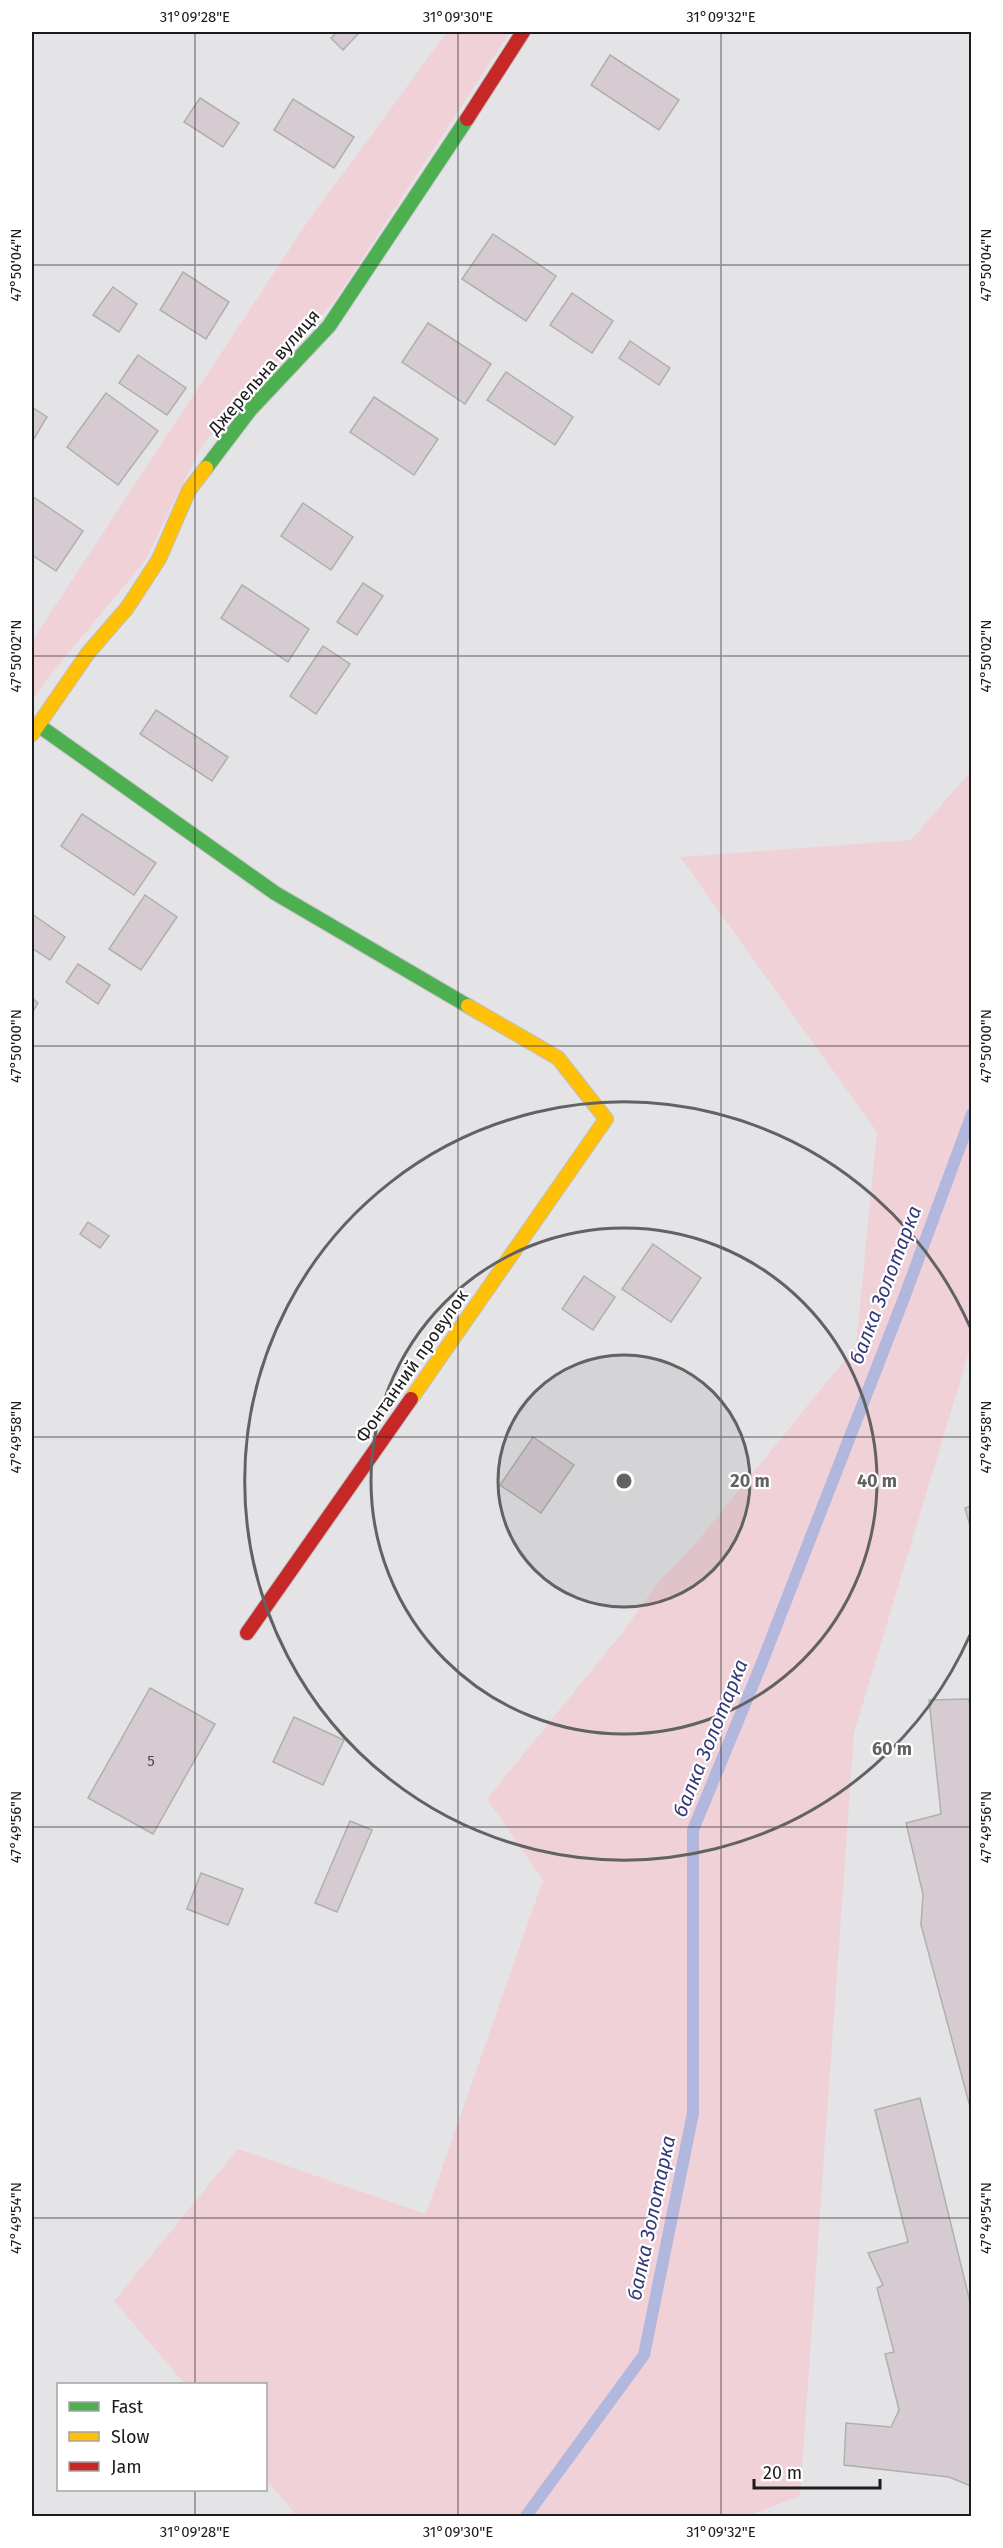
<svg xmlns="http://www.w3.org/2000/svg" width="1003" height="2548" viewBox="0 0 1003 2548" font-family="'Fira Sans',sans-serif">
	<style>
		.green { fill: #f1d1d8 }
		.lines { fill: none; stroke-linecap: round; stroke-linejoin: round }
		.stream { stroke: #b1b7dd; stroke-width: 12 }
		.building { fill: #d5cbd1; stroke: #b0afb0; stroke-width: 1.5 }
		.fast-casing { stroke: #c0bfc1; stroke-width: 16 }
		.slow-casing { stroke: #c0bfc1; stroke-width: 16 }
		.jam-casing { stroke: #c0bfc1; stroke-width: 16 }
		.fast { stroke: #4caf50; stroke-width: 14 }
		.slow { stroke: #ffc107; stroke-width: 14 }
		.jam { stroke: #c62828; stroke-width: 14 }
		.ticks { fill: none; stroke: #1c1b1d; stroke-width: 1.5; stroke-opacity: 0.45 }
		.ring { fill: none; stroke: #626163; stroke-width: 3 }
		.labels { text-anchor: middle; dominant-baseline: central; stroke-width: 4.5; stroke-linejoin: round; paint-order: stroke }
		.number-label { font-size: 15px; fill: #4c494c }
		.street-label { font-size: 18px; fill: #1c1b1d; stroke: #fff }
		.water-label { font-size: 20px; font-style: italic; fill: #343979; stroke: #fff }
		.centre { fill: #626163; stroke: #fff; stroke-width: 3 }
		.ring-label { font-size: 18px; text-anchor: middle; font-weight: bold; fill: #626163; stroke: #fff; stroke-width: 4.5; stroke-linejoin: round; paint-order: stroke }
		.neatline { fill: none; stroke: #1c1b1d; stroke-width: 2 }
		.ticks-label { font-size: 15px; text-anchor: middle; fill: #1c1b1d }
	</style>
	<rect width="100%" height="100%" fill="#e4e3e5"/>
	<g class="green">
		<path d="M 447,32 L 510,32 L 335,300 L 202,445 L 145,561 L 46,680 L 32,701 L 32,641 L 306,224 Z"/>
		<path d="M 971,771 L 971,1345 L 854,1733 L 800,2496 L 748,2516 L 297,2516 L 266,2479 L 266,2384 L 185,2384 L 114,2301 L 238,2149 L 426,2214 L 543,1880 L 487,1799 L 623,1632 L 660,1580 L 696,1543 L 856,1346 L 877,1132 L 680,857 L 911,840 Z"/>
	</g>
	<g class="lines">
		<path class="stream" d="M 526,2516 L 644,2355 L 693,2113 L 693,1830 L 761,1665 L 904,1298 L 972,1114"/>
	</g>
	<g class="building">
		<path d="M 337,32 L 358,32 L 359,33 L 343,50 L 331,38 Z"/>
		<path d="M 610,55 L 679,100 L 659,130 L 591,85 Z"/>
		<path d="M 200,98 L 239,123 L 223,147 L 184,122 Z"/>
		<path d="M 293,99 L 354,137 L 334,168 L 274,130 Z"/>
		<path d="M 493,234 L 556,276 L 526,321 L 462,279 Z"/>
		<path d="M 183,272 L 229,302 L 206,339 L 160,310 Z"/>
		<path d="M 113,287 L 137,304 L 119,332 L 93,315 Z"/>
		<path d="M 572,293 L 613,321 L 592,353 L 550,325 Z"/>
		<path d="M 428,323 L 491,364 L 465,404 L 402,362 Z"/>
		<path d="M 630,341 L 670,368 L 659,385 L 619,358 Z"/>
		<path d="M 138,355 L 186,388 L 167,415 L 119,383 Z"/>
		<path d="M 506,372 L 573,417 L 555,445 L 487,400 Z"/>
		<path d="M 106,393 L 158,431 L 118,485 L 67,447 Z"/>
		<path d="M 374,397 L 438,439 L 414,475 L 350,432 Z"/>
		<path d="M 32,407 L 47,417 L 32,442 Z"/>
		<path d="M 32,496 L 83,531 L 56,571 L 32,555 Z"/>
		<path d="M 303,503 L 353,537 L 331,570 L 281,536 Z"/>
		<path d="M 363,583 L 383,596 L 357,635 L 337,622 Z"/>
		<path d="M 242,585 L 309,629 L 288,662 L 221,618 Z"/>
		<path d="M 323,646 L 350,664 L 316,714 L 290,696 Z"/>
		<path d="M 156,710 L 228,757 L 212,781 L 140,734 Z"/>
		<path d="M 82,814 L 156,863 L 134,895 L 61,846 Z"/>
		<path d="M 145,895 L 177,917 L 141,970 L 109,949 Z"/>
		<path d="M 32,914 L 65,937 L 50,960 L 32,948 Z"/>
		<path d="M 78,964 L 110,985 L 98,1004 L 66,982 Z"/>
		<path d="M 32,998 L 38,1003 L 32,1013 Z"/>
		<path d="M 88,1222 L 109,1236 L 100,1248 L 80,1234 Z"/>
		<path d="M 653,1244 L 701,1278 L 671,1322 L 622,1289 Z"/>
		<path d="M 584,1276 L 615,1297 L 593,1330 L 562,1309 Z"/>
		<path d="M 533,1437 L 574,1465 L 541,1513 L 500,1485 Z"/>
		<path d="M 972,1506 L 972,1533 L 965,1508 Z"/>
		<path d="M 150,1688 L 215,1724 L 153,1834 L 88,1798 Z"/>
		<path d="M 969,1699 L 972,1730 L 972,2114 L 921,1925 L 923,1894 L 906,1823 L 941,1814 L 929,1700 Z"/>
		<path d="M 294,1717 L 344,1740 L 323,1785 L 273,1762 Z"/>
		<path d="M 350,1821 L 372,1830 L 337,1912 L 315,1903 Z"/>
		<path d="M 201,1873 L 243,1889 L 228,1925 L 187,1909 Z"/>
		<path d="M 920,2098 L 972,2310 L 972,2491 L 971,2486 L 949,2477 L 844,2465 L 846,2423 L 891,2427 L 899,2410 L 885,2354 L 894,2352 L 877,2288 L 883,2285 L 868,2253 L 908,2242 L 875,2110 Z"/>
	</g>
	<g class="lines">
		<g class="fast-casing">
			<g id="fast">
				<path d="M 206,468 L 250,410 L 329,326 L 467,119"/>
				<path d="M 38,725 L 275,893 L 468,1006"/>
			</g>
		</g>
		<g class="slow-casing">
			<g id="slow">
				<path d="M 32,734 L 88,653 L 127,608 L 159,559 L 189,490 L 206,468"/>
				<path d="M 411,1399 L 606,1119 L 558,1058 L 468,1006"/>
			</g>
		</g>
		<g class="jam-casing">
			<g id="jam">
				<path d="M 467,119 L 523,32"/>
				<path d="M 247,1633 L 411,1399"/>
			</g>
		</g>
		<use href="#fast" class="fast"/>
		<use href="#slow" class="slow"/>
		<use href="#jam" class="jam"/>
	</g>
	<path class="ticks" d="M 195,32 L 195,2384M 458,32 L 458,2516M 721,32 L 721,2516M 32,265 L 972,265M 32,656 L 972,656M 32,1046 L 972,1046M 32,1437 L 972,1437M 32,1827 L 972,1827M 32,2218 L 972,2218M 195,2490 L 195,2516"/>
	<circle cx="624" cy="1481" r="126" fill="#626163" fill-opacity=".12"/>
	<g class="ring">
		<circle cx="624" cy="1481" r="126"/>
		<circle cx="624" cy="1481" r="253"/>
		<path d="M970 1635A379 379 0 1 1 970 1327"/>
	</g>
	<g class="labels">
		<g class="number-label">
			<text x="151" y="1761">5</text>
		</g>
		<g class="street-label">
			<text transform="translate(264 372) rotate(-49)">Джерельна вулиця</text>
			<text transform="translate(412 1366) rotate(-55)">Фонтанний провулок</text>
		</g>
		<g class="water-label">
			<text transform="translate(885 1285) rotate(-69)">балка Золотарка</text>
			<text transform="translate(710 1738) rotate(-68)">балка Золотарка</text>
			<text transform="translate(651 2218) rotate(-78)">балка Золотарка</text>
		</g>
	</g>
	<circle cx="624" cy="1481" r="9" class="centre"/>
	<g class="ring-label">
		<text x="750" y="1487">20 m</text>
		<text x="877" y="1487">40 m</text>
		<text x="892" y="1755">60 m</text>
	</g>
	<rect width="1003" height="2548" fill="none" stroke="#ffffff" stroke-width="66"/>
	<rect x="57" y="2383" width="210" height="108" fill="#ffffff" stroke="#a4a4a5" stroke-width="1.5"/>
	<rect x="69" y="2402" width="30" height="9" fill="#4caf50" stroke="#a4a4a5" stroke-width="1.5"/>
	<text x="111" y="2413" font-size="18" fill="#1c1b1d">Fast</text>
	<rect x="69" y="2432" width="30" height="9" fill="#ffc107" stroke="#a4a4a5" stroke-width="1.5"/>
	<text x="111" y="2443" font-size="18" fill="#1c1b1d">Slow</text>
	<rect x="69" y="2462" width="30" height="9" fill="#c62828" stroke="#a4a4a5" stroke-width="1.5"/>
	<text x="111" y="2473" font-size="18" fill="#1c1b1d">Jam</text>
	<path d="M754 2479v9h126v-9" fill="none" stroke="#1c1b1d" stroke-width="3"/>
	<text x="763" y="2479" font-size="18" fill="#1c1b1d" stroke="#ffffff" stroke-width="4.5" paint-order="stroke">20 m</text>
	<rect x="33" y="33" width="937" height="2482" class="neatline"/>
	<g class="ticks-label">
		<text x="195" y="22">31°09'28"E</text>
		<text x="458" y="22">31°09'30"E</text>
		<text x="721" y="22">31°09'32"E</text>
		<text transform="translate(16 265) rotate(-90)" y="5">47°50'04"N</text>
		<text transform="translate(986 265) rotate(-90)" y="5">47°50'04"N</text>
		<text transform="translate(16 656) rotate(-90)" y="5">47°50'02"N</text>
		<text transform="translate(986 656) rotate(-90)" y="5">47°50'02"N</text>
		<text transform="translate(16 1046) rotate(-90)" y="5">47°50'00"N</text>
		<text transform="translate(986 1046) rotate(-90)" y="5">47°50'00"N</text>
		<text transform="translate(16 1437) rotate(-90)" y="5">47°49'58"N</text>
		<text transform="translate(986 1437) rotate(-90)" y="5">47°49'58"N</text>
		<text transform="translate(16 1827) rotate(-90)" y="5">47°49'56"N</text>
		<text transform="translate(986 1827) rotate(-90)" y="5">47°49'56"N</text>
		<text transform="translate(16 2218) rotate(-90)" y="5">47°49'54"N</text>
		<text transform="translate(986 2218) rotate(-90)" y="5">47°49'54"N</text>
		<text x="195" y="2537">31°09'28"E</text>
		<text x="458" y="2537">31°09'30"E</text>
		<text x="721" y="2537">31°09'32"E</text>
	</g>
</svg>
